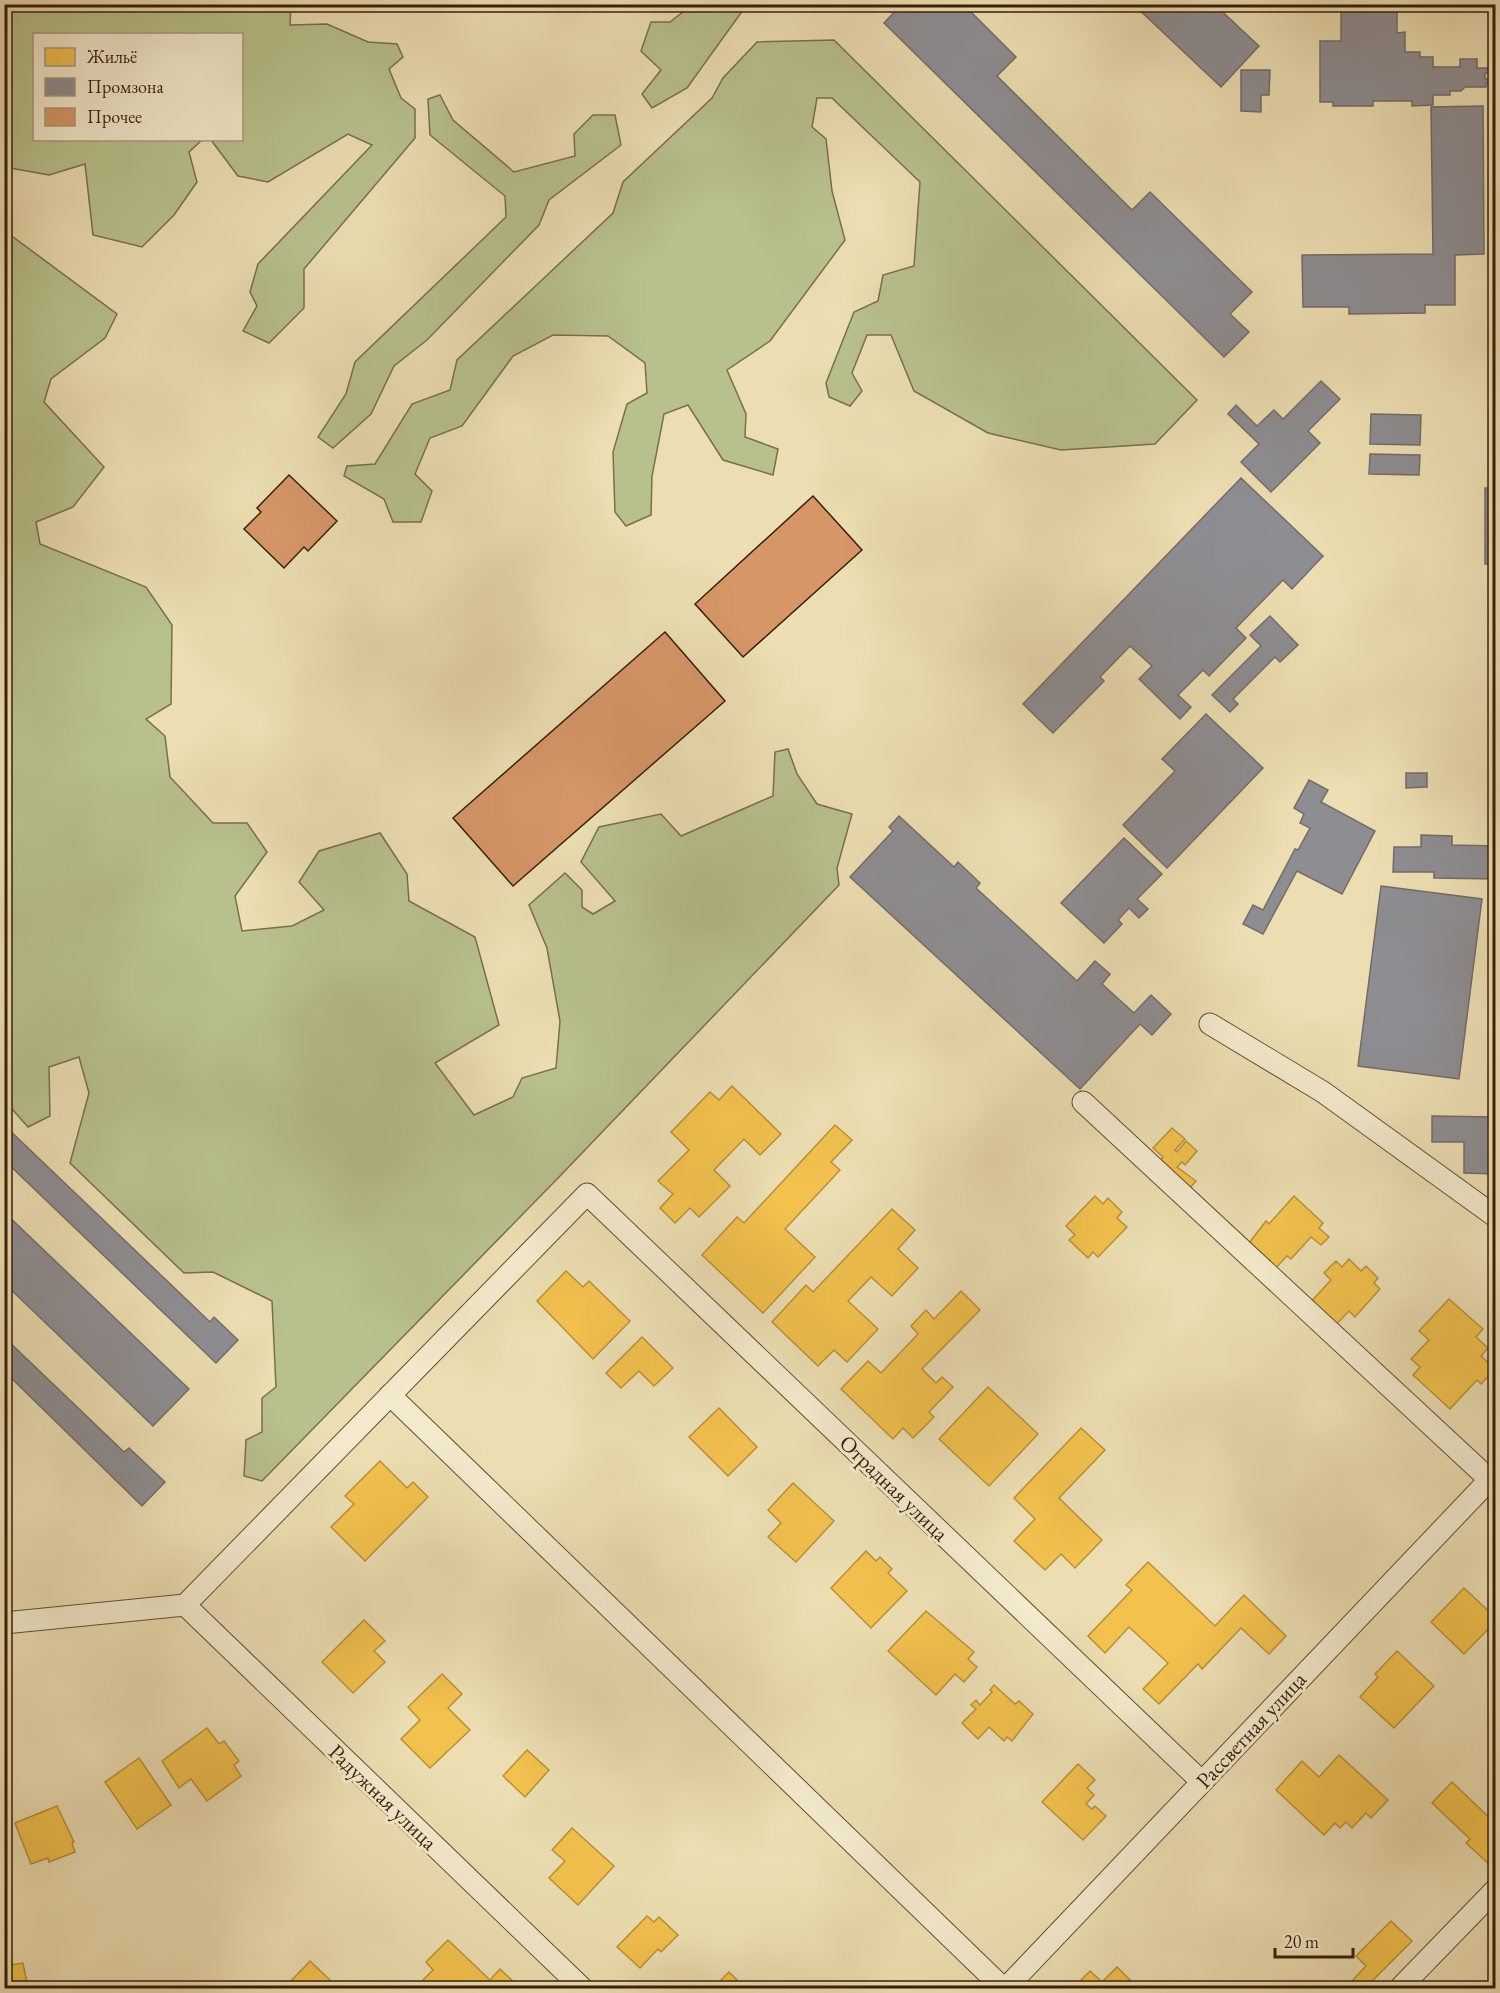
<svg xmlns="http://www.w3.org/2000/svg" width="1500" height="1993" viewBox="0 0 1500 1993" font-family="'EB Garamond',serif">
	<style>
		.green { fill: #b8c18c; stroke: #78704a; stroke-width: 1.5 }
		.homes { fill: #f2c14e; stroke: #ba9039; stroke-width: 1.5 }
		.industry { fill: #8d8d92; stroke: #746c69; stroke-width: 1.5 }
		.building { fill: #d69668; stroke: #381f08; stroke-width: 1.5 }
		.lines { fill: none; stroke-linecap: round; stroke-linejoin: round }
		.street-casing { stroke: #654f32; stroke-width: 23 }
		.street { stroke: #f3eacd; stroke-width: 21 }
		.labels { text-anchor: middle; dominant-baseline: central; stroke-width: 6; stroke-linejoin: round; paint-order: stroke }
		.street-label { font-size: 22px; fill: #381f08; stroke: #f3eacd }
	</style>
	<rect width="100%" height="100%" fill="#ecdeb2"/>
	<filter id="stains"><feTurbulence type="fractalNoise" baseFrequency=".00333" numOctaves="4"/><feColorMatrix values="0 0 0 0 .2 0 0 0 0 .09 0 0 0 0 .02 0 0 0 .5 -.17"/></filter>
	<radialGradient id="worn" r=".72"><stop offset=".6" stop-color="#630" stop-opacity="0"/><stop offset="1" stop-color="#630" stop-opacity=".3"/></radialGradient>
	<g class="green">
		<path d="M 693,4 L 743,5 L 743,10 L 687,88 L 652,108 L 642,94 L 661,70 L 641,51 L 651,22 L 670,22 Z"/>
		<path d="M 4,5 L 291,5 L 290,25 L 327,24 L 368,42 L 397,44 L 403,57 L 389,69 L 401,98 L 415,109 L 415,138 L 304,269 L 304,308 L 269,343 L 243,331 L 257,306 L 250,292 L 258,264 L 372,145 L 348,134 L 268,182 L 238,176 L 211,140 L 242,140 L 242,34 L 34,34 L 34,140 L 202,140 L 189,152 L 197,182 L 174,215 L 142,247 L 93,235 L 85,164 L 49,175 L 5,167 Z"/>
		<path d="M 834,40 L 1197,400 L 1155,444 L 1061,450 L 988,433 L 914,391 L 891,335 L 867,335 L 852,373 L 862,391 L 850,406 L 829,397 L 826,383 L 854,312 L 878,301 L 883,275 L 914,266 L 920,182 L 832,98 L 817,98 L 812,127 L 826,139 L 832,191 L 845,240 L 770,341 L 727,370 L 746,414 L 745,437 L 778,449 L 773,475 L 723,460 L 688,405 L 664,414 L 652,476 L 651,515 L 626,526 L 615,512 L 613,452 L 627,404 L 647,393 L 645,363 L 608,336 L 553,335 L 513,356 L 462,426 L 430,438 L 415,474 L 432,491 L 421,522 L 393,522 L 384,499 L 344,476 L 347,466 L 375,464 L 412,404 L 450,390 L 457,360 L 613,213 L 623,182 L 712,98 L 723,78 L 757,42 Z"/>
		<path d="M 440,95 L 453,120 L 514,172 L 575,156 L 574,134 L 593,115 L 615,115 L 621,145 L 549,200 L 539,225 L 427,340 L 394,366 L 371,414 L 333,448 L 318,437 L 346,394 L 355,362 L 506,217 L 505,196 L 430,135 L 428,99 Z"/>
		<path d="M 5,231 L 117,314 L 105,338 L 51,379 L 44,402 L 104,467 L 73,507 L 36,522 L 40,544 L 146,587 L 172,625 L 171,704 L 146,719 L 165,736 L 170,777 L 213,823 L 247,823 L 267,852 L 235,896 L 242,931 L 292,926 L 324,910 L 299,882 L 319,851 L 380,833 L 407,874 L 409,901 L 475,937 L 499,1025 L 435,1063 L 474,1115 L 513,1097 L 522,1078 L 556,1068 L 560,1021 L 547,948 L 529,905 L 565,873 L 582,890 L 582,907 L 593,914 L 615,901 L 581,862 L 599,827 L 661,814 L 681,836 L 773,796 L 775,752 L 788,749 L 797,774 L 817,804 L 852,814 L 837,868 L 839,885 L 560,1176 L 262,1481 L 244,1476 L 246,1440 L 262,1432 L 262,1398 L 276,1387 L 272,1301 L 213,1272 L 184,1273 L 70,1163 L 89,1093 L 79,1057 L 49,1067 L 50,1116 L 28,1127 L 5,1101 Z"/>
	</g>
	<g class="homes">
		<path d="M 732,1086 L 781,1134 L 760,1155 L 744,1139 L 714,1170 L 730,1186 L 699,1217 L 690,1208 L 675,1223 L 660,1208 L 673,1194 L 658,1181 L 689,1150 L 671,1132 L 710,1092 L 719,1100 Z"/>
		<path d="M 835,1125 L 852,1140 L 831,1162 L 840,1170 L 785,1229 L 815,1257 L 763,1313 L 702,1255 L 737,1217 L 744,1223 Z"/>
		<path d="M 1172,1128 L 1185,1139 L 1175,1150 L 1177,1152 L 1186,1141 L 1197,1151 L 1185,1165 L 1182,1162 L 1177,1167 L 1196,1181 L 1187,1191 L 1157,1164 L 1163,1157 L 1153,1148 Z"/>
		<path d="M 1095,1196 L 1103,1204 L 1108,1198 L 1122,1212 L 1117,1218 L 1127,1227 L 1098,1257 L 1093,1252 L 1088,1258 L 1069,1240 L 1075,1235 L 1066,1226 Z"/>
		<path d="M 1294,1196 L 1323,1223 L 1319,1228 L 1329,1237 L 1321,1245 L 1311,1237 L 1291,1259 L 1287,1256 L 1273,1271 L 1246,1247 L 1266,1221 L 1269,1224 Z"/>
		<path d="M 892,1209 L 915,1230 L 898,1249 L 918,1268 L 892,1296 L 871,1277 L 848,1301 L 878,1329 L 847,1362 L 834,1350 L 818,1366 L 772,1322 L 806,1285 L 813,1292 Z"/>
		<path d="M 1349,1259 L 1361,1271 L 1366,1266 L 1378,1278 L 1374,1283 L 1380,1289 L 1355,1317 L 1349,1311 L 1332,1329 L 1307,1306 L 1331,1280 L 1324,1273 L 1336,1261 L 1342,1267 Z"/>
		<path d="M 566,1271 L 583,1287 L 589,1281 L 630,1321 L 593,1359 L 537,1301 Z"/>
		<path d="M 961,1291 L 980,1310 L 922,1369 L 936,1383 L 942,1377 L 953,1387 L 929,1412 L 934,1417 L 913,1438 L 903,1428 L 893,1439 L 841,1389 L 868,1361 L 881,1373 L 918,1334 L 911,1326 L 926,1310 L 934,1319 Z"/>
		<path d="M 1449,1299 L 1483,1329 L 1476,1337 L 1488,1348 L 1481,1356 L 1495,1369 L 1481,1384 L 1477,1380 L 1450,1409 L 1413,1375 L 1420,1367 L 1411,1359 L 1429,1340 L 1419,1331 Z"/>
		<path d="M 642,1337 L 673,1368 L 654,1386 L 639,1371 L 621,1388 L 606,1373 Z"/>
		<path d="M 988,1387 L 1038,1434 L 989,1486 L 939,1439 Z"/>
		<path d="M 719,1408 L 757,1447 L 728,1476 L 689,1437 Z"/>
		<path d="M 1081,1428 L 1105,1450 L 1059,1498 L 1102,1540 L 1075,1568 L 1061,1554 L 1045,1570 L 1014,1541 L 1035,1519 L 1014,1498 Z"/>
		<path d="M 380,1461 L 407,1488 L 413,1482 L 428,1497 L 365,1561 L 331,1527 L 354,1504 L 345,1496 Z"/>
		<path d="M 793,1483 L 834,1521 L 796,1562 L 768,1537 L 781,1523 L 768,1510 Z"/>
		<path d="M 866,1551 L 876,1561 L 880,1557 L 892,1569 L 888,1573 L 907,1591 L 871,1628 L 831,1588 Z"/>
		<path d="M 1148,1562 L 1215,1626 L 1244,1595 L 1286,1636 L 1269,1654 L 1241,1628 L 1202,1669 L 1198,1664 L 1159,1704 L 1143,1689 L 1168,1663 L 1129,1627 L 1105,1653 L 1088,1636 L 1132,1590 L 1126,1585 Z"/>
		<path d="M 1464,1588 L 1496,1618 L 1496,1621 L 1464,1654 L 1431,1622 Z"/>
		<path d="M 926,1611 L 974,1652 L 968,1659 L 977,1667 L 964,1682 L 955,1674 L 936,1695 L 888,1651 Z"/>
		<path d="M 364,1620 L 385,1641 L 374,1651 L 385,1662 L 353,1693 L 322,1662 Z"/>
		<path d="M 1397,1651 L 1434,1686 L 1394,1728 L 1360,1697 L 1378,1677 L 1375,1674 Z"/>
		<path d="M 442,1674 L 462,1694 L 448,1708 L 470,1730 L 430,1768 L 401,1739 L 420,1720 L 408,1707 Z"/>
		<path d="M 994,1685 L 1015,1704 L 1019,1701 L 1033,1714 L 1012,1741 L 1007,1737 L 1004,1741 L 989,1727 L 978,1739 L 962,1723 L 976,1709 L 971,1705 L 976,1700 L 980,1705 L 992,1692 L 990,1690 Z"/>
		<path d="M 207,1728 L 219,1744 L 224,1741 L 239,1761 L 234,1765 L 241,1776 L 207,1801 L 191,1779 L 179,1788 L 162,1761 Z"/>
		<path d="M 527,1750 L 549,1770 L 525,1797 L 503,1776 Z"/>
		<path d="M 1339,1755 L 1388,1800 L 1371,1818 L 1366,1813 L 1352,1828 L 1346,1822 L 1340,1828 L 1335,1823 L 1324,1835 L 1276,1790 L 1302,1761 L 1319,1777 Z"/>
		<path d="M 139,1758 L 171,1805 L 137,1829 L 105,1782 Z"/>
		<path d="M 1078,1764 L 1095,1780 L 1087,1788 L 1094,1795 L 1086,1804 L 1092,1809 L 1095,1806 L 1106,1816 L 1083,1840 L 1042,1802 Z"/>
		<path d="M 1452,1782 L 1496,1824 L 1496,1861 L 1491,1866 L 1466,1843 L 1470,1839 L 1432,1803 Z"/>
		<path d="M 57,1806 L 74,1842 L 72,1843 L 75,1852 L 49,1862 L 48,1858 L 31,1864 L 15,1823 Z"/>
		<path d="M 572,1828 L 614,1866 L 578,1905 L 549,1878 L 565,1861 L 552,1850 Z"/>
		<path d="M 647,1916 L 654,1922 L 659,1917 L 678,1935 L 661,1952 L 658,1949 L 640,1968 L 617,1947 Z"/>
		<path d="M 1391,1921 L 1412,1941 L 1365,1988 L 1361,1988 L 1353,1980 L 1366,1966 L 1356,1956 Z"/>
		<path d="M 448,1940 L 490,1980 L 500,1969 L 520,1988 L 415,1988 L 433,1970 L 426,1962 Z"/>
		<path d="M 310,1961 L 332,1982 L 326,1988 L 289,1988 L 286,1986 Z"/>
		<path d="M 23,1963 L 28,1988 L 4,1988 L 4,1966 Z"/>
		<path d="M 1117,1967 L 1138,1988 L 1073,1988 L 1090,1971 L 1102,1982 Z"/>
		<path d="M 729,1972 L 745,1988 L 713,1988 Z"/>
	</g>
	<g class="industry">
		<path d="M 902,4 L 963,4 L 1016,57 L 997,76 L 1132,210 L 1150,192 L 1252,292 L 1230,314 L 1249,332 L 1224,357 L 884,23 Z"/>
		<path d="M 1133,4 L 1214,4 L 1259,46 L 1221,87 Z"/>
		<path d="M 1341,4 L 1397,4 L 1397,33 L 1405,32 L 1405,52 L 1420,52 L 1420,57 L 1433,57 L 1433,67 L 1460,67 L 1460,59 L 1477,59 L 1477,68 L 1495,68 L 1495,73 L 1485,73 L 1485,79 L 1496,79 L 1496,83 L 1486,83 L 1486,87 L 1465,87 L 1461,91 L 1450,91 L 1450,95 L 1433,95 L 1433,105 L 1412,106 L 1412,101 L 1373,101 L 1373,106 L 1333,106 L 1333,102 L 1320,102 L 1320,41 L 1341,41 Z"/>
		<path d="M 1241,70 L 1270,70 L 1269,95 L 1261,95 L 1261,112 L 1241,111 Z"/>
		<path d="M 1483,106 L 1484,254 L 1455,255 L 1455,305 L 1425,305 L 1425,313 L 1349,314 L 1349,307 L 1303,307 L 1302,255 L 1433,254 L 1431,107 Z"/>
		<path d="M 1321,381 L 1340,399 L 1308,431 L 1320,443 L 1271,492 L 1241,462 L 1259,444 L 1228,414 L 1236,405 L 1257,426 L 1274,410 L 1283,419 Z"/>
		<path d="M 1371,414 L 1421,415 L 1420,445 L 1370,444 Z"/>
		<path d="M 1370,454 L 1420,455 L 1419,475 L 1369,474 Z"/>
		<path d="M 1241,478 L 1323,556 L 1292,589 L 1283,580 L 1236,628 L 1246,638 L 1209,676 L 1203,670 L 1178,695 L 1191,707 L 1180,719 L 1139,679 L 1152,666 L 1130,646 L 1100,677 L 1104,681 L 1053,733 L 1023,704 Z"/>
		<path d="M 1485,488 L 1496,488 L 1496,580 L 1494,564 L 1485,564 Z"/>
		<path d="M 1270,616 L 1298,645 L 1280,662 L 1275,657 L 1233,699 L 1238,704 L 1230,712 L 1212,695 L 1261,646 L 1250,635 Z"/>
		<rect x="1489" y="651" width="7" height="26"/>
		<path d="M 1206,714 L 1263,768 L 1167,868 L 1123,825 L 1175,771 L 1162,759 Z"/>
		<path d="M 1406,773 L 1427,773 L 1427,787 L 1406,788 Z"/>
		<path d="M 1309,780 L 1328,790 L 1321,802 L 1375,831 L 1342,894 L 1297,871 L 1263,934 L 1243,924 L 1253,905 L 1263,910 L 1295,849 L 1298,850 L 1310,828 L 1300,823 L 1304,814 L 1294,808 Z"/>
		<path d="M 899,816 L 954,867 L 958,862 L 980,883 L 976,888 L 1077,981 L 1095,961 L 1110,974 L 1102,984 L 1134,1013 L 1151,995 L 1171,1014 L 1152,1035 L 1140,1024 L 1080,1089 L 850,877 L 893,831 L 889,827 Z"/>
		<path d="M 1421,835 L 1452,836 L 1452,845 L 1496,846 L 1496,879 L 1434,878 L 1434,872 L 1393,872 L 1394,847 L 1421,847 Z"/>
		<path d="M 1124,838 L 1162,874 L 1137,899 L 1148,909 L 1139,918 L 1129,908 L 1118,920 L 1122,924 L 1104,943 L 1061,903 Z"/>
		<path d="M 1381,886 L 1482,899 L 1459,1079 L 1358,1066 Z"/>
		<path d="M 1495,993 L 1496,993 L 1496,1074 L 1494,1074 Z"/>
		<path d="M 1432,1116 L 1496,1117 L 1496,1174 L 1464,1173 L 1464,1142 L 1432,1142 Z"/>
		<path d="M 4,1125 L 210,1322 L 214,1317 L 238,1340 L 216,1363 L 4,1160 Z"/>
		<path d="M 4,1212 L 189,1389 L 153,1426 L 4,1283 Z"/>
		<path d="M 4,1337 L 124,1452 L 129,1448 L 165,1482 L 142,1506 L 4,1371 Z"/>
	</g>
	<g class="building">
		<path d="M 289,475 L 337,521 L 308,551 L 304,547 L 284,568 L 244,529 L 261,512 L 257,508 Z"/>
		<path d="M 813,496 L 862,550 L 743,657 L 695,604 Z"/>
		<path d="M 665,632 L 725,701 L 513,886 L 453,818 Z"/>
	</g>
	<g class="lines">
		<g class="street-casing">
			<g id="street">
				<path d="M 1210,1024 L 1323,1092 L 1496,1217"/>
				<path d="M 1083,1102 L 1489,1479"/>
				<path d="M 390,1395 L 1003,1988"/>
				<path d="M 185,1605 L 587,1194 L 1202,1782"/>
				<path d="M 185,1605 L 582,1988"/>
				<path d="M 4,1623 L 185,1605"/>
				<path d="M 1006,1988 L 1496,1473"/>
				<path d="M 1400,1988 L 1496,1889"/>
			</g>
		</g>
		<use href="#street" class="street"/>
	</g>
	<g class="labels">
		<g class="street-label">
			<text transform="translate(894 1488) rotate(44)">Отрадная улица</text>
			<text transform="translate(1251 1730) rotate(-47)">Рассветная улица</text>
			<text transform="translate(383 1797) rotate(44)">Радужная улица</text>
		</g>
	</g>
	<rect width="1500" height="1993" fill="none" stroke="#ecdeb2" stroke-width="24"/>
	<rect x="6" y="6" width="1488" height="1981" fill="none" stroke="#381f08" stroke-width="3"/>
	<rect x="12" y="12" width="1476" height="1969" fill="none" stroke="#381f08" stroke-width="1.5"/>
	<rect x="33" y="33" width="210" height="108" fill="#f3eacd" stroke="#a8997e" stroke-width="1.5"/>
	<rect x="45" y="48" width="30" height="18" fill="#f2c14e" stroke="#a8997e" stroke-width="1.5"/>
	<text x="87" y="63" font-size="18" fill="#381f08">Жильё</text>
	<rect x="45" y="78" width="30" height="18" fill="#8d8d92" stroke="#a8997e" stroke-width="1.5"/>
	<text x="87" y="93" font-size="18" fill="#381f08">Промзона</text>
	<rect x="45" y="108" width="30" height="18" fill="#d69668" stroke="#a8997e" stroke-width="1.5"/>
	<text x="87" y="123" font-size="18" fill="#381f08">Прочее</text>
	<path d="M1275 1948v9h78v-9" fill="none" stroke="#381f08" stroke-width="3"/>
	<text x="1284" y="1948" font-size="18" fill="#381f08" stroke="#f3eacd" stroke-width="4.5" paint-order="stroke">20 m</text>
	<rect width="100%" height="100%" filter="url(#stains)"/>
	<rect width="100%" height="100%" fill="url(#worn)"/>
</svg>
